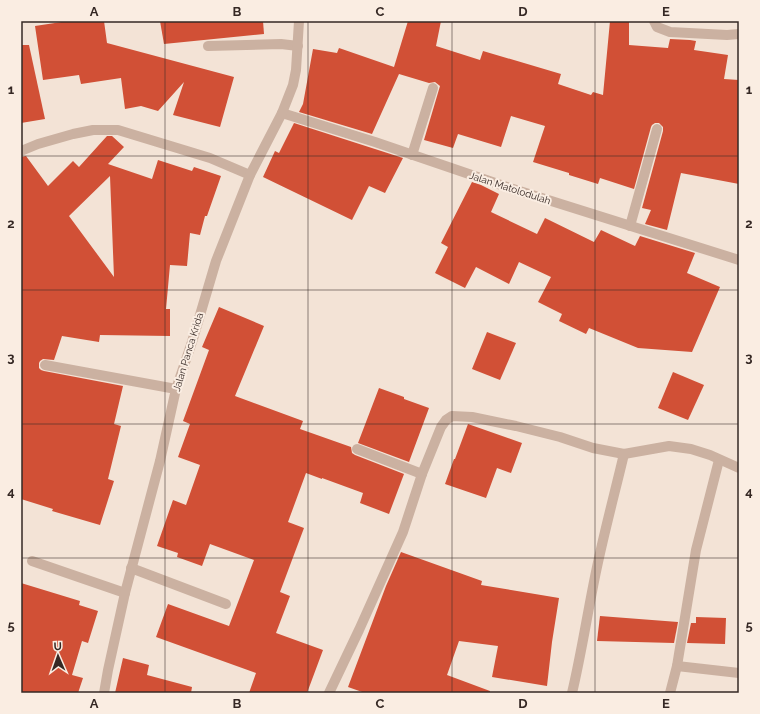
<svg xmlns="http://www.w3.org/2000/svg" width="760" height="714" viewBox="0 0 760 714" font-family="Raleway,sans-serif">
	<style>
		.building { fill: #d15036; fill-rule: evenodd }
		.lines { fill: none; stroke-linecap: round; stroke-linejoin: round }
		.minor { stroke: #cbb1a1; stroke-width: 10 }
		.grid { fill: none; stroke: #352824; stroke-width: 1; stroke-opacity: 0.55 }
		.labels { text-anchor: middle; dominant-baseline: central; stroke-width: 4; stroke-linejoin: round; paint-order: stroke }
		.street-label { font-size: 10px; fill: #352824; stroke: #faede2 }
		.neatline { fill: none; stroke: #352824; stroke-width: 1.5 }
		.grid-label { font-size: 13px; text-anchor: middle; font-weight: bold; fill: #352824 }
	</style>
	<rect width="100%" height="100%" fill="#f3e3d6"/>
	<g class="building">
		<path d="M 68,21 L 104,21 L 107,43 L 234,77 L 220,127 L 173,115 L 184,82 L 158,111 L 141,106 L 125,109 L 121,78 L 81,84 L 79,75 L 43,80 L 35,26 Z"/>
		<path d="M 160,21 L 263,21 L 264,34 L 164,44 Z"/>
		<path d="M 408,21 L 441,21 L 436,46 L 480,60 L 483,51 L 561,74 L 558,84 L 591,95 L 593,92 L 603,95 L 610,21 L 629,21 L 629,45 L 668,48 L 670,39 L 690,40 L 696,41 L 694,50 L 728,55 L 724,79 L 739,80 L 739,184 L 681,173 L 667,230 L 645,224 L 651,210 L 642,208 L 663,131 L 663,127 L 659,123 L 655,123 L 652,125 L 651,127 L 634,189 L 600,178 L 598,184 L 569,175 L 569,173 L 533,162 L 545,126 L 511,116 L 501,147 L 458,134 L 453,148 L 424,140 L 440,86 L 435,82 L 429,83 L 399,74 L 372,134 L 299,112 L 303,104 L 313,49 L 337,53 L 339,48 L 394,67 Z"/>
		<path d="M 21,45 L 29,45 L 45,119 L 21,123 Z"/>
		<path d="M 294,123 L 403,158 L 385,193 L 369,186 L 352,220 L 263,177 L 275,151 L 279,153 Z"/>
		<path d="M 107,136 L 112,136 L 124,147 L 108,164 L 152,179 L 158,160 L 192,171 L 194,167 L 221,176 L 207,216 L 205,216 L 200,235 L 190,233 L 187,266 L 170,265 L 166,309 L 170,309 L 170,336 L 100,335 L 99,342 L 62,336 L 54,360 L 43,359 L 40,361 L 39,363 L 39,368 L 41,370 L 44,371 L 123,386 L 114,424 L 121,426 L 108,479 L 114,481 L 100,525 L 52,511 L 53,509 L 21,499 L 21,157 L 26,156 L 48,186 L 73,161 L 79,167 ZM 110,176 L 114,277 L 69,216 Z"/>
		<path d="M 472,182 L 481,185 L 499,194 L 491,212 L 537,234 L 545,218 L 594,242 L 601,230 L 635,246 L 640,236 L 695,253 L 687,273 L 720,287 L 692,352 L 638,348 L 589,328 L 586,334 L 559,321 L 562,314 L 538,302 L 551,277 L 519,262 L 509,284 L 476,267 L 465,288 L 435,273 L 448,247 L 441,243 Z"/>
		<path d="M 219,307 L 264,326 L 235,396 L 303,421 L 300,429 L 351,447 L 352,453 L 355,455 L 404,474 L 389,514 L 360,503 L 363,493 L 322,478 L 322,479 L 306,473 L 288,522 L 304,528 L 280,592 L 290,596 L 276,633 L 323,650 L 307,693 L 249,693 L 256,673 L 156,637 L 168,604 L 229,626 L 254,560 L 210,544 L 202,566 L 177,557 L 178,553 L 157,546 L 173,500 L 186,505 L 200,465 L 178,457 L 190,424 L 183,421 L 209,350 L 202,347 Z"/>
		<path d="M 487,332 L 516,343 L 500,380 L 472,369 Z"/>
		<path d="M 673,372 L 704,385 L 688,420 L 658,408 Z"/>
		<path d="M 379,388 L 404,397 L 404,399 L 429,408 L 409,462 L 358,443 Z"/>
		<path d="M 468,424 L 522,443 L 511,473 L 497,468 L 486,498 L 445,484 L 454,459 L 455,459 Z"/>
		<path d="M 401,552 L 482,581 L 481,585 L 559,598 L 552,642 L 547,686 L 492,677 L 498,646 L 459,641 L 447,675 L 490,691 L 490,693 L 365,693 L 348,687 L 386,586 Z"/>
		<path d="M 21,583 L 80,601 L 79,605 L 98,611 L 88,643 L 82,641 L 72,675 L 83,678 L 78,693 L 21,693 Z"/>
		<path d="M 600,616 L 678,622 L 674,643 L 597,641 Z"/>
		<path d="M 696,617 L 726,618 L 725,644 L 687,643 L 691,623 L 696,623 Z"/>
		<path d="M 123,658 L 149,665 L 147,675 L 192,687 L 191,693 L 115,693 Z"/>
	</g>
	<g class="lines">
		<g class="minor">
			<path d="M 654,21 L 657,27 L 670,32 L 727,35 L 739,34"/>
			<path d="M 208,46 L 281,44 L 298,46"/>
			<path d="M 282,113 L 375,142 L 510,188 L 739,260"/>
			<path d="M 21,151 L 38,144 L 73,134 L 93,130 L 118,130 L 210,158 L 250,175"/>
			<path d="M 412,155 L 433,88"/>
			<path d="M 630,226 L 657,129"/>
			<path d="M 45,365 L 176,389"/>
			<path d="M 357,449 L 422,474"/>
			<path d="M 32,561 L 125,593"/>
			<path d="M 131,568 L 226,604"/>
			<path d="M 677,666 L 739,673"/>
			<path d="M 104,693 L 108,670 L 125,593 L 160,461 L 176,389 L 192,342 L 216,261 L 250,175 L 282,113 L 293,85 L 296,70 L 299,21"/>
			<path d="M 329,693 L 359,630 L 403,532 L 422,474 L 441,427 L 446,420 L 452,416 L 472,417 L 516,426 L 560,437 L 593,448 L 624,454 L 669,446 L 691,449 L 710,455 L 739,468"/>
			<path d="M 572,693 C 582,651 588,609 597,567 C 605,529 615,492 624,454"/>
			<path d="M 670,693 L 677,666 L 696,550 L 719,460"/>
		</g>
	</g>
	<path class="grid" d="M 165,21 L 165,693M 308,21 L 308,693M 452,21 L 452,693M 595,21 L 595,693M 21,156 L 739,156M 21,290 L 739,290M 21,424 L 739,424M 21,558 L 739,558"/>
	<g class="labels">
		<g class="street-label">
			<text transform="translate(510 188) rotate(18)">Jalan Matolodulah</text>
			<text transform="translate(188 352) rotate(-73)">Jalan Panca Krida</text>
		</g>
	</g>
	<rect width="760" height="714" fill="none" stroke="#faede2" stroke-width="44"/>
	<g transform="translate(58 656) rotate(358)" stroke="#faede2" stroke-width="3" paint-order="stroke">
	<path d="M0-3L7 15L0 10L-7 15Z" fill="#352824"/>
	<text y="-6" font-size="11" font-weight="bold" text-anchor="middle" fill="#352824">U</text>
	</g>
	<rect x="22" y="22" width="716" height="670" class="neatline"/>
	<g class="grid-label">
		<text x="94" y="16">A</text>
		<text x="237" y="16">B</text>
		<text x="380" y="16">C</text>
		<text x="523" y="16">D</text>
		<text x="666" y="16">E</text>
		<text x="11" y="94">1</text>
		<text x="749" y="94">1</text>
		<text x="11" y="228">2</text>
		<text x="749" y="228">2</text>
		<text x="11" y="362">3</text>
		<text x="749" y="362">3</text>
		<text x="11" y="496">4</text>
		<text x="749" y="496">4</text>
		<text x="11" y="630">5</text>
		<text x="749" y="630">5</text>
		<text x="94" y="708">A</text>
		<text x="237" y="708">B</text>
		<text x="380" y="708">C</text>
		<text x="523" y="708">D</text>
		<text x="666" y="708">E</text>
	</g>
</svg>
